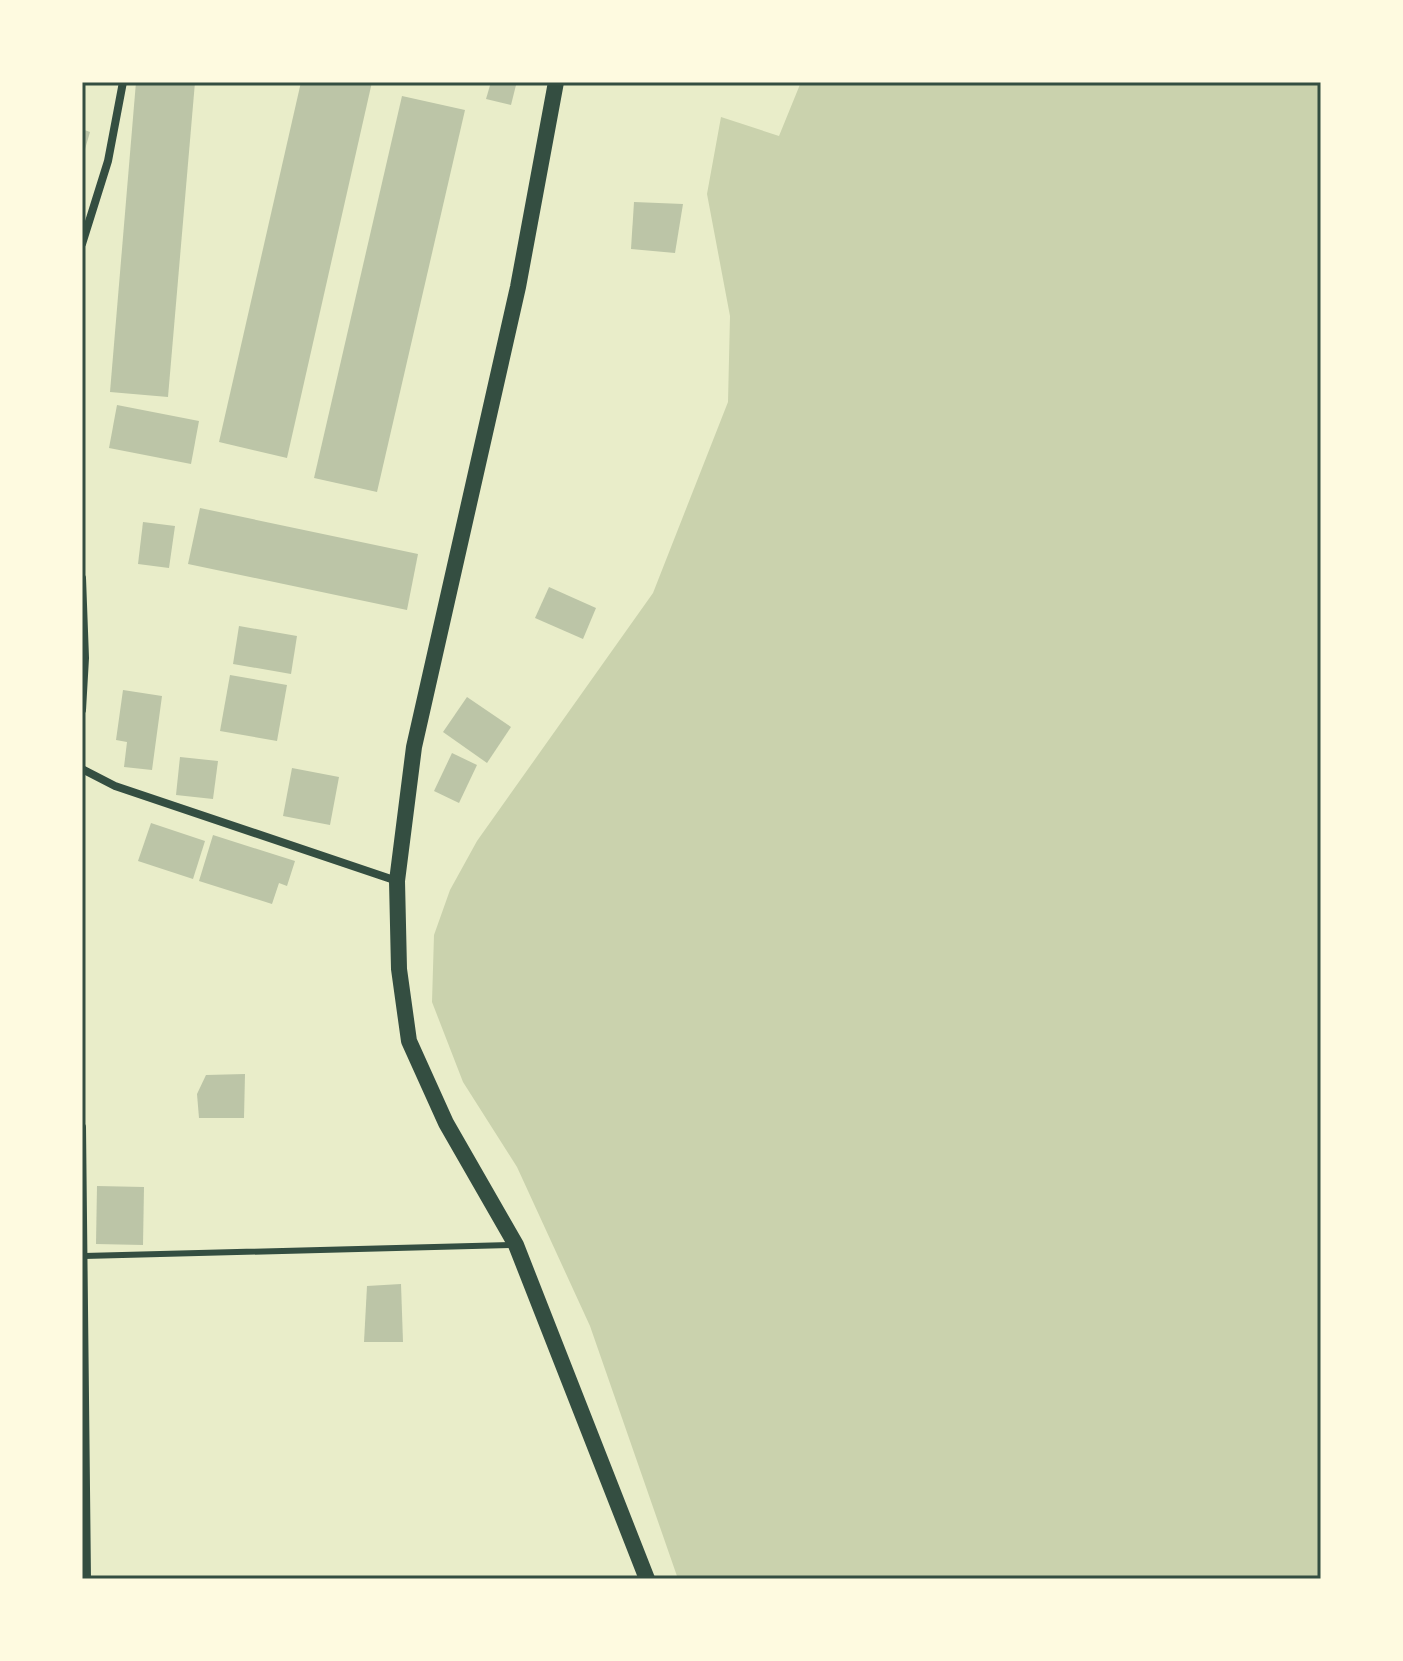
<svg xmlns="http://www.w3.org/2000/svg" width="1403" height="1661" viewBox="0 0 1403 1661" font-family="Helvetica,sans-serif">
	<style>
		.green { fill: #cad2ad }
		.building { fill: #bcc5a7 }
		.lines { fill: none; stroke-linecap: round; stroke-linejoin: round }
		.service { stroke: #344e41; stroke-width: 6 }
		.minor { stroke: #344e41; stroke-width: 8 }
		.secondary { stroke: #344e41; stroke-width: 16 }
		.neatline { fill: none; stroke: #344e41; stroke-width: 3 }
	</style>
	<rect width="100%" height="100%" fill="#e9edc9"/>
	<path class="green" d="M 801,82 L 1321,82 L 1321,1579 L 678,1579 L 590,1326 L 517,1167 L 463,1082 L 432,1002 L 434,935 L 450,890 L 477,841 L 653,593 L 728,402 L 730,316 L 707,194 L 721,117 L 779,136 Z"/>
	<g class="building">
		<path d="M 136,82 L 195,82 L 168,397 L 110,392 Z"/>
		<path d="M 301,82 L 372,82 L 287,458 L 219,442 Z"/>
		<path d="M 491,82 L 516,85 L 511,105 L 486,99 Z"/>
		<path d="M 402,96 L 465,110 L 377,492 L 314,478 Z"/>
		<path d="M 82,129 L 90,132 L 83,156 L 82,156 Z"/>
		<path d="M 634,202 L 683,204 L 675,253 L 631,249 Z"/>
		<path d="M 117,405 L 199,421 L 191,464 L 109,448 Z"/>
		<path d="M 200,508 L 418,554 L 407,610 L 188,564 Z"/>
		<path d="M 143,522 L 175,526 L 169,568 L 138,564 Z"/>
		<path d="M 549,587 L 596,608 L 583,639 L 535,618 Z"/>
		<path d="M 239,626 L 297,636 L 291,674 L 233,664 Z"/>
		<path d="M 230,675 L 287,685 L 277,741 L 220,731 Z"/>
		<path d="M 123,690 L 162,696 L 152,770 L 124,767 L 127,742 L 116,740 Z"/>
		<path d="M 467,697 L 511,727 L 487,763 L 443,732 Z"/>
		<path d="M 452,753 L 477,765 L 459,803 L 434,791 Z"/>
		<path d="M 180,757 L 218,761 L 213,799 L 176,795 Z"/>
		<path d="M 292,768 L 339,777 L 330,825 L 283,816 Z"/>
		<path d="M 151,823 L 205,841 L 193,879 L 138,861 Z"/>
		<path d="M 213,835 L 295,861 L 287,886 L 279,883 L 272,904 L 199,881 Z"/>
		<path d="M 245,1074 L 244,1118 L 199,1118 L 197,1094 L 206,1075 Z"/>
		<path d="M 97,1186 L 144,1187 L 143,1245 L 96,1244 Z"/>
		<path d="M 401,1284 L 403,1342 L 364,1342 L 367,1286 Z"/>
	</g>
	<g class="lines">
		<path class="service" d="M 84,1256 L 512,1245"/>
		<g class="minor">
			<path d="M 82,244 L 108,161 L 123,82"/>
			<path d="M 82,578 L 85,658 L 82,710"/>
			<path d="M 82,769 L 115,786 L 397,881"/>
			<path d="M 82,1127 L 87,1579"/>
		</g>
		<path class="secondary" d="M 556,82 L 518,287 L 414,747 L 397,881 L 399,969 L 409,1041 L 446,1123 L 516,1245 L 647,1579"/>
	</g>
	<rect width="1403" height="1661" fill="none" stroke="#fefae0" stroke-width="168"/>
	<rect x="84" y="84" width="1235" height="1493" class="neatline"/>
</svg>
